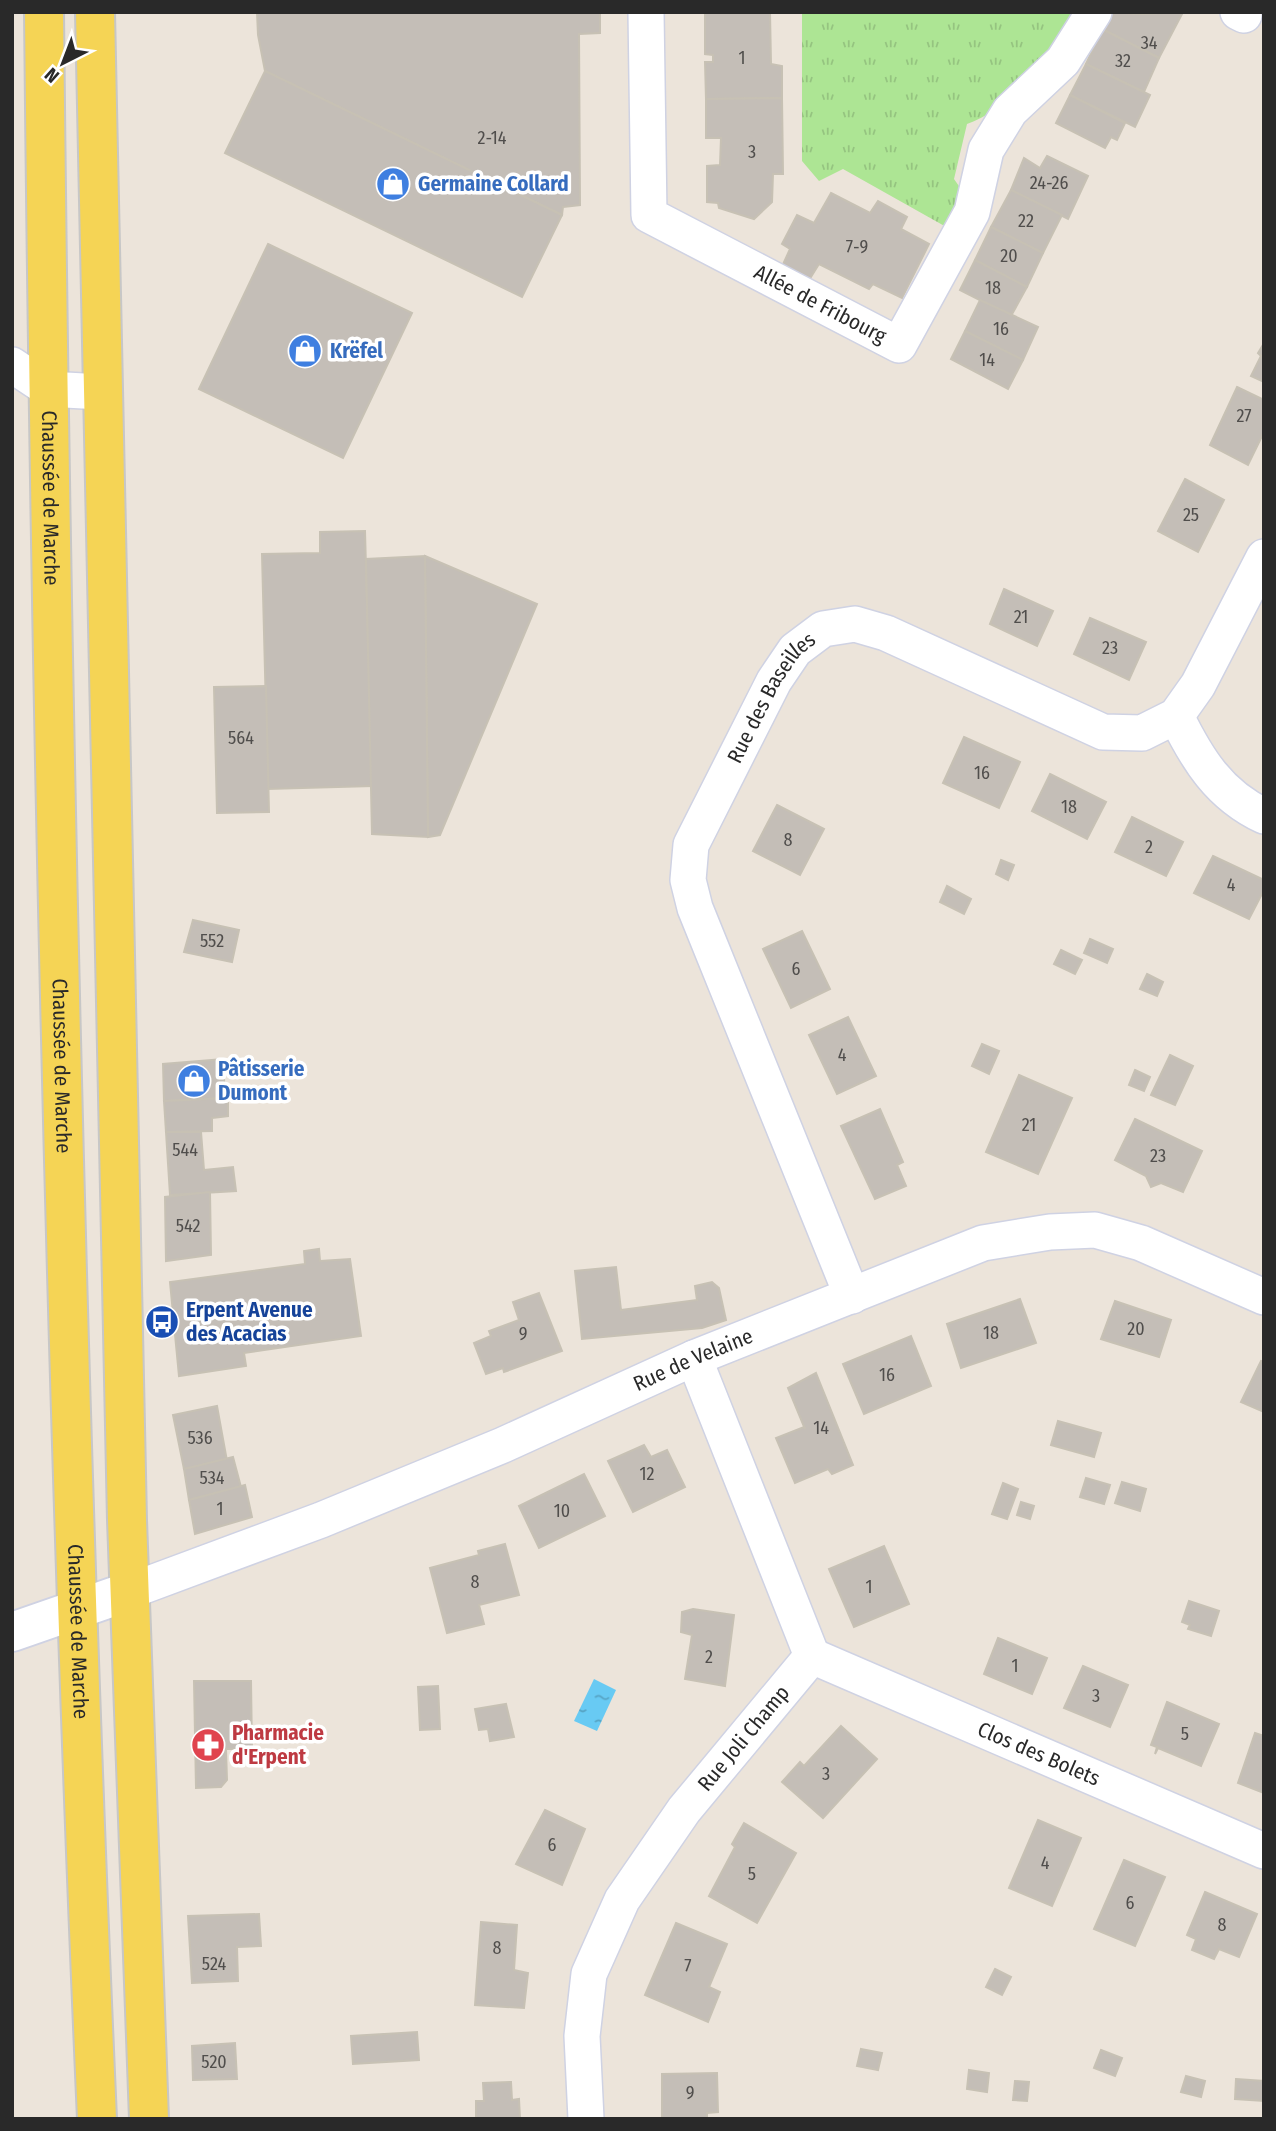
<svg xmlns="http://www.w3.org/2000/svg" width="1276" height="2131" viewBox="0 0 1276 2131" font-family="'Fira Sans Condensed',sans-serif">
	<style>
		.grass { fill: url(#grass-tufts) }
		.water { fill: url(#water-ripples) }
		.building { fill: #c4beb7; stroke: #c7c1b4; stroke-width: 2 }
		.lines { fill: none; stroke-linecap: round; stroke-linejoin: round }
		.minor-casing { stroke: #cfd2e3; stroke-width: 38 }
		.tertiary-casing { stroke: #cfd2e3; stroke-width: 42 }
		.primary-casing { stroke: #c7c7c7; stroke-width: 42 }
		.minor { stroke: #fff; stroke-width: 35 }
		.tertiary { stroke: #fff; stroke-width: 38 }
		.primary { stroke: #f5d455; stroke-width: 38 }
		.labels { text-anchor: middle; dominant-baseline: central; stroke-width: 7; stroke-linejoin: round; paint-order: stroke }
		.number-label { font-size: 18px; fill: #504e4c }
		.shop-label { font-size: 21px; font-weight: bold; fill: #366cbe; stroke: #fff; text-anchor: start }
		.street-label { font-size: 21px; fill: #292929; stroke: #fff }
		.transit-label { font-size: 21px; font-weight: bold; fill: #164399; stroke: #fff; text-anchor: start }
		.health-label { font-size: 21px; font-weight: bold; fill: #be3a42; stroke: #fff; text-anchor: start }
	</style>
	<defs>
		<pattern id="grass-tufts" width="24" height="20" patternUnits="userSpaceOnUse" patternTransform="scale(1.75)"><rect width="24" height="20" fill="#ade594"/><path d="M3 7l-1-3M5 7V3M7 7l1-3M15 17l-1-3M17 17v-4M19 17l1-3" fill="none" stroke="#95c480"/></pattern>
		<pattern id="water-ripples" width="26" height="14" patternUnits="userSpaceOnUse" patternTransform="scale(1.75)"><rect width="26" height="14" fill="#68caf3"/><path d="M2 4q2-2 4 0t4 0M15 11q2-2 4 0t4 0" fill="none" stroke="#56a4c5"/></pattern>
	</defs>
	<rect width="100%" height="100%" fill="#ece4da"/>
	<path class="grass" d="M 802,12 L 1074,12 C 1049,52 1014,108 967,124 L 954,179 L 961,189 L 948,228 L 843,169 L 819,181 L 802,161 Z"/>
	<path class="water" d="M 594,1679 L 616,1690 L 597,1731 L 574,1721 Z"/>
	<g class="building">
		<path d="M 257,12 L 600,12 L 600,33 L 579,34 L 580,205 L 563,207 L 562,215 L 265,71 L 258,35 Z"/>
		<path d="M 705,12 L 770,12 L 771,64 L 782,66 L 782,98 L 706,99 L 705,62 L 713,62 L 713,55 L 705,54 Z"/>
		<path d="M 1111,12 L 1141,14 L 1183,12 L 1159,58 L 1102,29 Z"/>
		<path d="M 1102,29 L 1159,58 L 1144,92 L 1086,64 Z"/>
		<path d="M 1086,64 L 1150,95 L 1135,127 L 1070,95 Z"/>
		<path d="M 265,71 L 562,215 L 522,297 L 225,153 Z"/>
		<path d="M 1070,95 L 1125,123 L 1117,140 L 1111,137 L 1105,148 L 1056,123 Z"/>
		<path d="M 782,98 L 783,174 L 773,174 L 772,202 L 754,219 L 719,208 L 718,203 L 707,202 L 707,166 L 720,165 L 721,138 L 706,138 L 706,99 Z"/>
		<path d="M 1047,156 L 1088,176 L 1068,219 L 1011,190 L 1024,158 L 1040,168 Z"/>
		<path d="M 1011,190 L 1062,215 L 1043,253 L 991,227 Z"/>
		<path d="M 831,193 L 870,213 L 878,201 L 907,217 L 901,229 L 929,244 L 902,298 L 873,284 L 869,289 L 819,264 L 806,285 L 780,271 L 790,249 L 782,244 L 797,215 L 814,223 Z"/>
		<path d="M 991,227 L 1043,253 L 1027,287 L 975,260 Z"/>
		<path d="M 268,244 L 412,313 L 343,458 L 199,389 Z"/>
		<path d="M 975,260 L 1027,287 L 1011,316 L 960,290 Z"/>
		<path d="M 980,300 L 1038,327 L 1023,360 L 965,331 Z"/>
		<path d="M 965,331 L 1023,360 L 1008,389 L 951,359 Z"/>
		<path d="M 1264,343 L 1264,382 L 1251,376 L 1261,356 L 1258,353 Z"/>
		<path d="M 1237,387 L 1264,400 L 1264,432 L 1248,465 L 1210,445 Z"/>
		<path d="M 1185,479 L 1224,500 L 1198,552 L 1158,531 Z"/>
		<path d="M 365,531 L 372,786 L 268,789 L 262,554 L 320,553 L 320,532 Z"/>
		<path d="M 425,556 L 537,604 L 440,835 L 428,837 Z"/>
		<path d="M 425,556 L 428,837 L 372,834 L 366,559 Z"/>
		<path d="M 1004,589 L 1053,611 L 1037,646 L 990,624 Z"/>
		<path d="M 1090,618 L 1146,642 L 1129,680 L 1074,654 Z"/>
		<path d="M 266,686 L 269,812 L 217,813 L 214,687 Z"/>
		<path d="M 964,737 L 1020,762 L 999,808 L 943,783 Z"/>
		<path d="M 1050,774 L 1106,802 L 1087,839 L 1032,811 Z"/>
		<path d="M 777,805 L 824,829 L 800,875 L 753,851 Z"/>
		<path d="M 1132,817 L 1183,842 L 1166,876 L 1115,852 Z"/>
		<path d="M 1213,856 L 1264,880 L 1264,890 L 1249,919 L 1194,893 Z"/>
		<path d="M 1001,860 L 1014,865 L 1008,880 L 996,874 Z"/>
		<path d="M 947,886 L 971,899 L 964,914 L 940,902 Z"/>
		<path d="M 193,920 L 239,930 L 232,962 L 184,952 Z"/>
		<path d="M 802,931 L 830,989 L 791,1008 L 763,949 Z"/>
		<path d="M 1090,939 L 1113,949 L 1107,963 L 1084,953 Z"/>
		<path d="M 1061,950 L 1082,960 L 1075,974 L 1054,964 Z"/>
		<path d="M 1147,974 L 1163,982 L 1157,996 L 1140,989 Z"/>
		<path d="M 848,1017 L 876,1076 L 837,1094 L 809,1035 Z"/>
		<path d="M 982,1044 L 999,1051 L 989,1074 L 972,1066 Z"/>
		<path d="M 1170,1055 L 1193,1066 L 1175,1105 L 1151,1095 Z"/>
		<path d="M 223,1059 L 225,1098 L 164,1101 L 163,1064 Z"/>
		<path d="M 1135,1070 L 1150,1077 L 1144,1091 L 1129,1085 Z"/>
		<path d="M 1019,1075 L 1072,1098 L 1038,1174 L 986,1152 Z"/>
		<path d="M 228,1098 L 228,1116 L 212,1118 L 212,1131 L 166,1132 L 164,1101 Z"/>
		<path d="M 880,1109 L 903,1162 L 897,1165 L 906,1186 L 875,1199 L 841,1126 Z"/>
		<path d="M 1135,1119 L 1202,1151 L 1183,1192 L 1161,1183 L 1151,1187 L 1146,1176 L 1115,1160 Z"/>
		<path d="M 166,1132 L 201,1132 L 204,1170 L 233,1167 L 236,1191 L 170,1195 Z"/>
		<path d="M 210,1192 L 211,1255 L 166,1261 L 165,1197 Z"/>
		<path d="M 319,1249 L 320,1261 L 350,1259 L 361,1336 L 244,1353 L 246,1366 L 179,1376 L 170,1282 L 305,1264 L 304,1251 Z"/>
		<path d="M 616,1267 L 621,1310 L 697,1300 L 695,1286 L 712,1282 L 719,1288 L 726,1320 L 702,1328 L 582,1339 L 575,1271 Z"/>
		<path d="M 539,1293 L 562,1351 L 504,1372 L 503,1368 L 486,1374 L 474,1343 L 491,1336 L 489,1331 L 519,1320 L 513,1302 Z"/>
		<path d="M 1020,1299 L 1036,1343 L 961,1368 L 947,1324 Z"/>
		<path d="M 1115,1301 L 1171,1320 L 1159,1357 L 1101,1339 Z"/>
		<path d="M 911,1336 L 931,1386 L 864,1414 L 843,1364 Z"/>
		<path d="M 1261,1361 L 1264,1362 L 1264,1412 L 1241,1402 Z"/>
		<path d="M 816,1373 L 853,1465 L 832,1474 L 828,1469 L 795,1483 L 776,1438 L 804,1427 L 805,1429 L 788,1388 Z"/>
		<path d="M 217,1406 L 227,1461 L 184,1469 L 173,1415 Z"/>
		<path d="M 1058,1421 L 1101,1433 L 1094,1457 L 1051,1445 Z"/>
		<path d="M 644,1445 L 651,1457 L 667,1450 L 685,1487 L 633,1512 L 608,1461 Z"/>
		<path d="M 233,1457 L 241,1487 L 189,1500 L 184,1469 Z"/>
		<path d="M 584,1474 L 605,1516 L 539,1548 L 519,1506 Z"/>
		<path d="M 1086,1478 L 1110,1485 L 1104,1504 L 1080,1497 Z"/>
		<path d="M 1122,1482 L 1146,1489 L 1140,1511 L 1115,1503 Z"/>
		<path d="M 1003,1483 L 1018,1489 L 1007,1519 L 992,1514 Z"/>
		<path d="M 245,1485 L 252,1517 L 195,1534 L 189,1500 Z"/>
		<path d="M 1021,1502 L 1034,1506 L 1030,1519 L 1017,1515 Z"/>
		<path d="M 505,1544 L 519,1595 L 479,1605 L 484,1624 L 447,1633 L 430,1568 L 479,1555 L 478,1551 Z"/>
		<path d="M 884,1546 L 909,1604 L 854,1627 L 829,1569 Z"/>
		<path d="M 1189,1601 L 1219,1611 L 1211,1636 L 1188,1629 L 1190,1625 L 1182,1622 Z"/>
		<path d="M 693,1609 L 734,1615 L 725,1686 L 685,1679 L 692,1635 L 681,1632 L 682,1612 Z"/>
		<path d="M 998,1638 L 1047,1658 L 1032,1694 L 984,1674 Z"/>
		<path d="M 1083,1666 L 1128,1685 L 1110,1727 L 1064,1708 Z"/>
		<path d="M 194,1681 L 251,1681 L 252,1749 L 226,1749 L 227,1780 L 221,1787 L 196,1788 Z"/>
		<path d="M 438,1686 L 440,1729 L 420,1730 L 418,1687 Z"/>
		<path d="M 1167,1702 L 1219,1724 L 1201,1766 L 1158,1748 L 1155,1754 L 1157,1747 L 1151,1745 Z"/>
		<path d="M 506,1704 L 514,1737 L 490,1741 L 488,1729 L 479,1730 L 475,1709 Z"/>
		<path d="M 841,1726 L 877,1759 L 823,1818 L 782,1782 L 800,1762 L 804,1766 Z"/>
		<path d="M 1255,1733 L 1264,1736 L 1264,1793 L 1238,1783 Z"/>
		<path d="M 545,1810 L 585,1829 L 562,1885 L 516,1864 Z"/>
		<path d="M 1038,1820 L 1081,1838 L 1052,1906 L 1009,1888 Z"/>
		<path d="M 744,1823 L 796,1853 L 757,1923 L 709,1896 L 735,1847 L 732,1844 Z"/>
		<path d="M 1124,1860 L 1165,1877 L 1135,1946 L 1094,1929 Z"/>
		<path d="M 1205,1892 L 1257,1914 L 1239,1957 L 1219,1949 L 1214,1959 L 1192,1950 L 1196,1939 L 1187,1935 Z"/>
		<path d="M 259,1914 L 261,1946 L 237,1947 L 238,1981 L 192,1983 L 188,1916 Z"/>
		<path d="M 481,1922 L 517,1925 L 514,1970 L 528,1973 L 524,2008 L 475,2005 Z"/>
		<path d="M 676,1923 L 727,1944 L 709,1987 L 720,1992 L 708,2022 L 645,1995 Z"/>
		<path d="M 995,1969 L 1011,1977 L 1002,1995 L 986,1987 Z"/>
		<path d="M 417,2032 L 419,2060 L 353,2064 L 351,2036 Z"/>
		<path d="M 235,2043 L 237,2079 L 193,2080 L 192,2046 Z"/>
		<path d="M 861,2049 L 882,2053 L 878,2070 L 857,2066 Z"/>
		<path d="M 1101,2050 L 1122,2058 L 1115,2076 L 1094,2068 Z"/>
		<path d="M 969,2070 L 989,2073 L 987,2092 L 967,2089 Z"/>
		<path d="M 717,2073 L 718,2112 L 707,2113 L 707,2119 L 662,2119 L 662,2074 Z"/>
		<path d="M 1186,2076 L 1205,2081 L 1201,2097 L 1181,2092 Z"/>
		<path d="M 1236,2079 L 1264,2081 L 1264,2101 L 1235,2099 Z"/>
		<path d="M 1015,2081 L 1029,2082 L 1027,2101 L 1013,2100 Z"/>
		<path d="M 511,2082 L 512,2100 L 519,2099 L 520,2119 L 476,2119 L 476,2101 L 484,2101 L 483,2083 Z"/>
	</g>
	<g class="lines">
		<g class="minor-casing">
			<g id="minor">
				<path id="s1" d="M 646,12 L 649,215 L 899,345 L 972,212 L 986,150 L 1010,111 L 1063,61 L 1094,12"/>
				<path d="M 1238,12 L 1244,15"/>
				<path d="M 12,365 L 48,389 L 101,392"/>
				<path d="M 1176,716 C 1197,759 1219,795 1264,816"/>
				<path id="s2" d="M 852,1296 L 695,908 L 688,880 L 691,845 L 774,681 L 795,650 L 823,629 L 855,624 L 886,633 L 1103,732 L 1142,733 L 1176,716 L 1198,685 L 1264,557"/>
				<path d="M 694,1358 L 812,1656"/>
				<path id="s3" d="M 130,1591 L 321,1520 L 503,1445 L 694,1358 L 983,1243 L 1050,1232 L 1095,1230 L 1141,1243 L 1264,1297"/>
				<path id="s4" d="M 812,1656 L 1264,1851"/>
				<path id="s5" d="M 586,2119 L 582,2036 L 589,1974 L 622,1900 L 684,1810 L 812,1656"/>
			</g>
		</g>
		<g class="tertiary-casing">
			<path id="tertiary" d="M 12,1632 L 130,1591"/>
		</g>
		<g class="primary-casing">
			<g id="primary">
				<path id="s6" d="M 44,12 C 51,715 66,1417 97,2119"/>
				<path d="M 95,12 L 127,1520 L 149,2119"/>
			</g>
		</g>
		<use href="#minor" class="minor"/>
		<use href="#tertiary" class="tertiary"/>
		<use href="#primary" class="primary"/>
	</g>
	<defs>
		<g id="shop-disc" transform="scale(1.75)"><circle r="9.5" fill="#3f7fe0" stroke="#fff"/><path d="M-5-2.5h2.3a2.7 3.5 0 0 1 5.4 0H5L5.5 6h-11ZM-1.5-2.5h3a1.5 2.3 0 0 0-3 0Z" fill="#fff"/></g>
		<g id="bus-disc" transform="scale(1.75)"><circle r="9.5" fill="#1a4fb4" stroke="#fff"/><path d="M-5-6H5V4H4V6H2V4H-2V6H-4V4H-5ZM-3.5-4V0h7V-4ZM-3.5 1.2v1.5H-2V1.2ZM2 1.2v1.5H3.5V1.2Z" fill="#fff"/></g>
		<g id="pharmacy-disc" transform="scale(1.75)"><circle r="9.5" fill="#e0444e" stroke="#fff"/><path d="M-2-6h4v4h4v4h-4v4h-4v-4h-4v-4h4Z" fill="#fff"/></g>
	</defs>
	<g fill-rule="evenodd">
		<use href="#shop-disc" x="393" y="184"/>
		<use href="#shop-disc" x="305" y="351"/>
		<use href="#shop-disc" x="194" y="1081"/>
		<use href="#bus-disc" x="162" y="1322"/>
		<use href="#pharmacy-disc" x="208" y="1745"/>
	</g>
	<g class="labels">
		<g class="number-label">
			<text x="1149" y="43">34</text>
			<text x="742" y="58">1</text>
			<text x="1123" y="61">32</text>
			<text x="492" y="138">2-14</text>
			<text x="752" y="152">3</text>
			<text x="1049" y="183">24-26</text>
			<text x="1026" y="221">22</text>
			<text x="857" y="247">7-9</text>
			<text x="1009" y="256">20</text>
			<text x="993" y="288">18</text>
			<text x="1001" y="329">16</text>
			<text x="987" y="360">14</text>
			<text x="1244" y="416">27</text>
			<text x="1191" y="515">25</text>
			<text x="1021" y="617">21</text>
			<text x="1110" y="648">23</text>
			<text x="241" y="738">564</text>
			<text x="982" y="773">16</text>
			<text x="1069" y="807">18</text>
			<text x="788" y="840">8</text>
			<text x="1149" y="847">2</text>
			<text x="1231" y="885">4</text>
			<text x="212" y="941">552</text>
			<text x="796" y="969">6</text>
			<text x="842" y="1055">4</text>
			<text x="1029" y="1125">21</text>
			<text x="185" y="1150">544</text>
			<text x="1158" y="1156">23</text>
			<text x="188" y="1226">542</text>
			<text x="1136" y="1329">20</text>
			<text x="991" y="1333">18</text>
			<text x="523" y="1334">9</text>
			<text x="887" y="1375">16</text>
			<text x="821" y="1428">14</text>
			<text x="200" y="1438">536</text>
			<text x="647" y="1474">12</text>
			<text x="212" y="1478">534</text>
			<text x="220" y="1509">1</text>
			<text x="562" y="1511">10</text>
			<text x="475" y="1582">8</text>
			<text x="869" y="1587">1</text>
			<text x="709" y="1657">2</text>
			<text x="1015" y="1666">1</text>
			<text x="1096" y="1696">3</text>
			<text x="1185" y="1734">5</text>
			<text x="826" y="1774">3</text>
			<text x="552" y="1845">6</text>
			<text x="1045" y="1863">4</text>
			<text x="752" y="1874">5</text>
			<text x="1130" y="1903">6</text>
			<text x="1222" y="1925">8</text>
			<text x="497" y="1948">8</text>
			<text x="214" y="1964">524</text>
			<text x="688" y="1966">7</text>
			<text x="214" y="2062">520</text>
			<text x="690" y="2093">9</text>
		</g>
		<g class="shop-label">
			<text x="418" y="184">Germaine Collard</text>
			<text x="330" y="351">Krëfel</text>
			<text x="218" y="1069">Pâtisserie<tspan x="218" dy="24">Dumont</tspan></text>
		</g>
		<g class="street-label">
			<text stroke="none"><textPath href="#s1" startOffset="396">Allée de Fribourg</textPath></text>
			<text stroke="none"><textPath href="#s6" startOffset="486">Chaussée de Marche</textPath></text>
			<text stroke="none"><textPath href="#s2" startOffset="651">Rue des Baseilles</textPath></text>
			<text stroke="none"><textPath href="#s6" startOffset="1054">Chaussée de Marche</textPath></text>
			<text stroke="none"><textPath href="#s3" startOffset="609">Rue de Velaine</textPath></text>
			<text stroke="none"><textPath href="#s6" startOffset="1620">Chaussée de Marche</textPath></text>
			<text stroke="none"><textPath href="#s5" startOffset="429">Rue Joli Champ</textPath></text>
			<text stroke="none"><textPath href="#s4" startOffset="247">Clos des Bolets</textPath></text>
		</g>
		<g class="transit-label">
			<text x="186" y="1310">Erpent Avenue<tspan x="186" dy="24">des Acacias</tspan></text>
		</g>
		<g class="health-label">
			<text x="232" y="1733">Pharmacie<tspan x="232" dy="24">d'Erpent</tspan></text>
		</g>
	</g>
	<rect width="1276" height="2131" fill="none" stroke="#292929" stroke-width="28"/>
	<g transform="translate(63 63) rotate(222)" stroke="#ffffff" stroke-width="5" paint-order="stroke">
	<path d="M0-5L12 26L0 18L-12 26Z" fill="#292929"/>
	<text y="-10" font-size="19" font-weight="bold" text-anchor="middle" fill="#292929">N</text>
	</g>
</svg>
